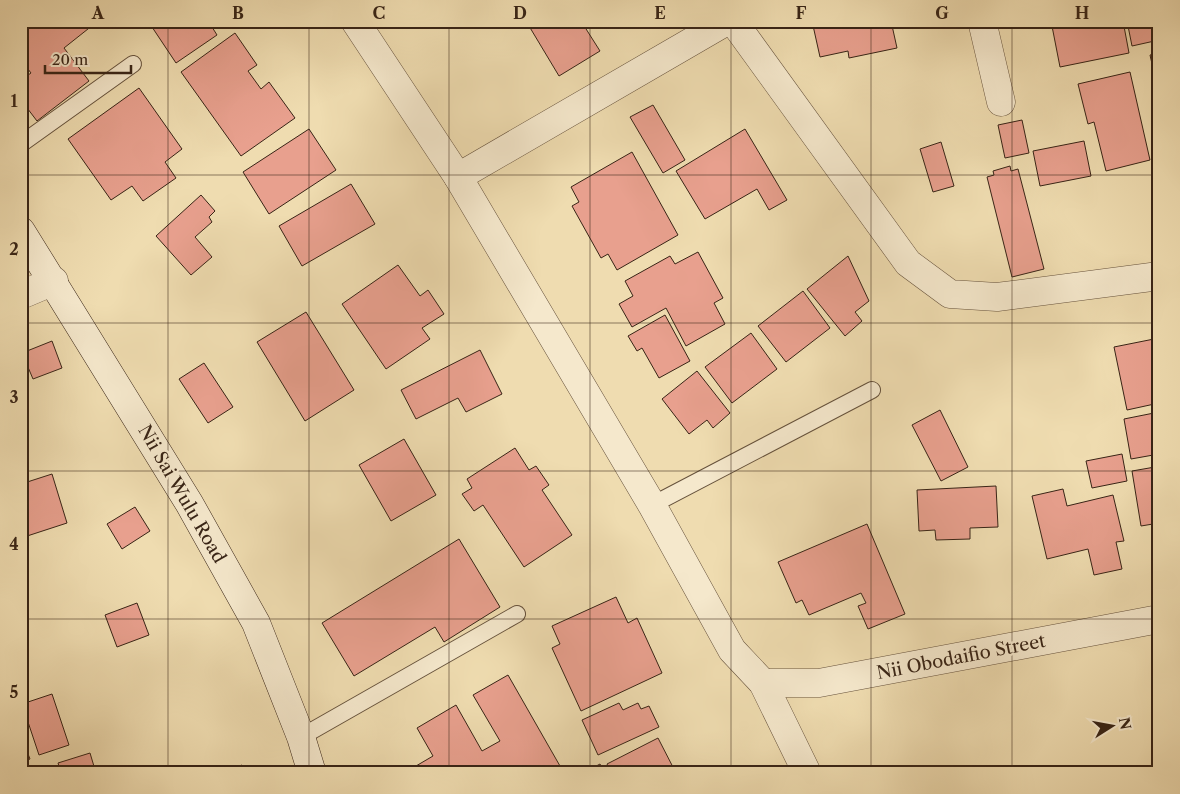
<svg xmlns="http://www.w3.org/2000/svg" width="1180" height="794" viewBox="0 0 1180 794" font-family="'Libre Caslon Text',serif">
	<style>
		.building { fill: #e8a08e; stroke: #382416 }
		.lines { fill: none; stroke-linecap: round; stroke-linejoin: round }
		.lane-casing { stroke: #66523c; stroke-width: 18 }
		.street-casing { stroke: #66523c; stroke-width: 29 }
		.secondary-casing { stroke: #382416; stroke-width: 29 }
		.lane { stroke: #f5e8cc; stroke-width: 16 }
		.street { stroke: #f5e8cc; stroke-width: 28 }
		.secondary { stroke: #f5e8cc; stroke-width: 28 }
		.grid { fill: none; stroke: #382416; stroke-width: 1; stroke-opacity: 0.55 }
		.labels { text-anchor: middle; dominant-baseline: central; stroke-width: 4.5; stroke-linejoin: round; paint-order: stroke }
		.street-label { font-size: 18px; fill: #382416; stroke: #f5e8cc }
		.neatline { fill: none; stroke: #382416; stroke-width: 2 }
		.grid-label { font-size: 16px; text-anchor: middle; font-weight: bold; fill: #382416 }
	</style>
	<rect width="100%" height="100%" fill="#efdcb0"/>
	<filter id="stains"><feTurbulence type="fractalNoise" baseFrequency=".004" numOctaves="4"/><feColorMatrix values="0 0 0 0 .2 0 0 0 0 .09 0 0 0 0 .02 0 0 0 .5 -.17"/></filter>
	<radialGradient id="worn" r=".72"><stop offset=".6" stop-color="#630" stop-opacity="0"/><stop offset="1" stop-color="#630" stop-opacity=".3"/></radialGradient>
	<g class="building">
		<path d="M 33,21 L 98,21 L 64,48 L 89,81 L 37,121 L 21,100 L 21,80 L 31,73 L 21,60 L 21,30 Z"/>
		<path d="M 148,21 L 221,21 L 212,27 L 217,35 L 176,63 Z"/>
		<path d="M 526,21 L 581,21 L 600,51 L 559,76 Z"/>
		<path d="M 812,21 L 891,21 L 897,48 L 849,58 L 848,51 L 820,57 Z"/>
		<path d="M 1051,21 L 1123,21 L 1129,53 L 1060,67 Z"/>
		<path d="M 1127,21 L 1159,21 L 1159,40 L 1132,46 Z"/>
		<path d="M 235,33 L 257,65 L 248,71 L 261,89 L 269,82 L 295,118 L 241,156 L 181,72 Z"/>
		<path d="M 1159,53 L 1159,95 L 1150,55 Z"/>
		<path d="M 1130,72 L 1150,160 L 1106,171 L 1094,122 L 1088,124 L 1078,84 Z"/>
		<path d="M 139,88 L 182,149 L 165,162 L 176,178 L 143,201 L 132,186 L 111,200 L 68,139 Z"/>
		<path d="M 653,105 L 685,160 L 663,173 L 630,117 Z"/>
		<path d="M 1159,106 L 1159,138 L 1153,107 Z"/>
		<path d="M 1022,120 L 1029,153 L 1005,158 L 998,125 Z"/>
		<path d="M 309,129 L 336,170 L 269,214 L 243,172 Z"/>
		<path d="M 745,129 L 787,200 L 769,210 L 757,189 L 705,219 L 676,171 Z"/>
		<path d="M 1084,141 L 1091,176 L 1040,186 L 1033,151 Z"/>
		<path d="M 941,142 L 954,186 L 933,192 L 920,149 Z"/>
		<path d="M 632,152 L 678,235 L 617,270 L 608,254 L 601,258 L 572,206 L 579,202 L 571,187 Z"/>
		<path d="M 1010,166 L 1011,171 L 1018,169 L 1044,269 L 1012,277 L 987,177 L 994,175 L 993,171 Z"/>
		<path d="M 351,184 L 375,224 L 302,266 L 279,226 Z"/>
		<path d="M 201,195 L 215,211 L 209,217 L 212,222 L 195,237 L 212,257 L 191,275 L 156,236 Z"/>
		<path d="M 698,252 L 723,298 L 714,303 L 725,324 L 686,346 L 666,308 L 632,327 L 619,304 L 633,296 L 625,281 L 670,256 L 675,264 Z"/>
		<path d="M 848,256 L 869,301 L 855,312 L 862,321 L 845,336 L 807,289 Z"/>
		<path d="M 398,265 L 420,296 L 428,290 L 444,314 L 422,328 L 430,339 L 386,369 L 342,304 Z"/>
		<path d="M 803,291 L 830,328 L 786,362 L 758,326 Z"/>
		<path d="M 306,312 L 354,390 L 305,421 L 257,342 Z"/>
		<path d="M 665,315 L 690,361 L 659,378 L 642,348 L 637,351 L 628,336 Z"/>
		<path d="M 751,333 L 777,369 L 732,403 L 705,367 Z"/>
		<path d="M 1159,338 L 1159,403 L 1127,410 L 1114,347 Z"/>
		<path d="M 52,341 L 62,368 L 33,379 L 22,353 Z"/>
		<path d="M 480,350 L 502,394 L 466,412 L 458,398 L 416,419 L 401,390 Z"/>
		<path d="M 204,363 L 233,407 L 208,423 L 179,379 Z"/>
		<path d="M 697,371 L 730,413 L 713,428 L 707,420 L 689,434 L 662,399 Z"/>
		<path d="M 940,410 L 968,467 L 941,481 L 912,425 Z"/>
		<path d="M 1159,412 L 1159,454 L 1131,459 L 1124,419 Z"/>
		<path d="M 404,439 L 436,495 L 391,521 L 359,465 Z"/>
		<path d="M 515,448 L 529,470 L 536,466 L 549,485 L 542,490 L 572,535 L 524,567 L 483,505 L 474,511 L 462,494 L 472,488 L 467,479 Z"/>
		<path d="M 1122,454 L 1127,481 L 1092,488 L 1086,461 Z"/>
		<path d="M 1159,461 L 1159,523 L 1141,526 L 1132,471 L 1155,467 L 1154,462 Z"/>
		<path d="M 52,474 L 67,523 L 21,538 L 21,484 Z"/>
		<path d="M 996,486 L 998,527 L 970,528 L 970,539 L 936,540 L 935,530 L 919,531 L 917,490 Z"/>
		<path d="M 1063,489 L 1067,506 L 1113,495 L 1124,541 L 1116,542 L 1122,569 L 1094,575 L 1088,549 L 1047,559 L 1032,496 Z"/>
		<path d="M 135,507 L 150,531 L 122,549 L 107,524 Z"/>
		<path d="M 867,524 L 905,614 L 868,629 L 858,606 L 866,603 L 861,593 L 809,615 L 802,600 L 796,603 L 778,562 Z"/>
		<path d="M 459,539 L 500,607 L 444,642 L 435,627 L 354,676 L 322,623 Z"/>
		<path d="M 616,597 L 628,623 L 637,618 L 662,673 L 581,711 L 552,648 L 560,644 L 552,626 Z"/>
		<path d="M 137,603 L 149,635 L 117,647 L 105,615 Z"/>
		<path d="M 508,675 L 564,773 L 420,773 L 416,766 L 433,756 L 417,728 L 456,705 L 482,751 L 500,741 L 473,695 Z"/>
		<path d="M 52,694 L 69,745 L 39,755 L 22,704 Z"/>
		<path d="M 619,703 L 623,710 L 638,703 L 641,709 L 649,706 L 659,727 L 598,755 L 582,720 Z"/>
		<path d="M 21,736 L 30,759 L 21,763 Z"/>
		<path d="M 658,738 L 676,773 L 611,773 L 607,764 Z"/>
		<path d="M 90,753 L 96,773 L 61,773 L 58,763 Z"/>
		<path d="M 600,764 L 605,773 L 583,773 Z"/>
		<path d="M 242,765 L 245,773 L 223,773 Z"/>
	</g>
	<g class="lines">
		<g class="lane-casing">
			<g id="lane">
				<path d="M 21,144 L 133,64"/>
				<path d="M 652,505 L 872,390"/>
				<path d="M 301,737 L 517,614"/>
			</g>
		</g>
		<g class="street-casing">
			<g id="street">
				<path d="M 355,21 L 458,177 L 652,505 L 732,650 L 763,683 L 807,773"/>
				<path d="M 733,21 L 908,263 L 950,294 L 997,297 L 1159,276"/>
				<path d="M 982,21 L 1001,102"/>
				<path d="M 458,177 L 727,21"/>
				<path d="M 21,295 L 54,281"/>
				<path d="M 763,683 L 819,683 L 1159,619"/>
			</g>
		</g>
		<g class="secondary-casing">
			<path id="secondary" d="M 21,231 L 189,503 L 256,623 L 301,737 L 312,773"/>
		</g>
		<use href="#lane" class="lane"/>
		<use href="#street" class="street"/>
		<use href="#secondary" class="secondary"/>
	</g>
	<path class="grid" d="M 168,21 L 168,773M 309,21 L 309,773M 449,21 L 449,773M 590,21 L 590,773M 731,21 L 731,773M 871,21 L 871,773M 1012,21 L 1012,773M 21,175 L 1159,175M 21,323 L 1159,323M 21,471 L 1159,471M 21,619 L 1159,619"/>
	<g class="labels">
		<g class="street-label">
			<text transform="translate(182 494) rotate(60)">Nii Sai Wulu Road</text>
			<text transform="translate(961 657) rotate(-11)">Nii Obodaifio Street</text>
		</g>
	</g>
	<rect width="1180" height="794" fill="none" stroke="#efdcb0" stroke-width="55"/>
	<g transform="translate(1112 726) rotate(79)" stroke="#f5e8cc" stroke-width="4" paint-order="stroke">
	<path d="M0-4L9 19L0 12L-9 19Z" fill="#382416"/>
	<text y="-8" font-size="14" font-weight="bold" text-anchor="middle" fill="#382416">N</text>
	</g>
	<path d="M45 65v8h86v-8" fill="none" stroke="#382416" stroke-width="2.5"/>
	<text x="52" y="65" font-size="15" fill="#382416" stroke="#f5e8cc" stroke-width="4" paint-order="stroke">20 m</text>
	<rect x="28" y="28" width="1124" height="738" class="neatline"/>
	<g class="grid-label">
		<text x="98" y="19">A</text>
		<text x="238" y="19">B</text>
		<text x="379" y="19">C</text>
		<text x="520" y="19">D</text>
		<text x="660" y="19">E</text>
		<text x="801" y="19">F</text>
		<text x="942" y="19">G</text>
		<text x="1082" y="19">H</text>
		<text x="14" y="107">1</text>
		<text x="14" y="255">2</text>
		<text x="14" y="403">3</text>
		<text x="14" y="550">4</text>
		<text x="14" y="698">5</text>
	</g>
	<rect width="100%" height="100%" filter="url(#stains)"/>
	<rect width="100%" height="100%" fill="url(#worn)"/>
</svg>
